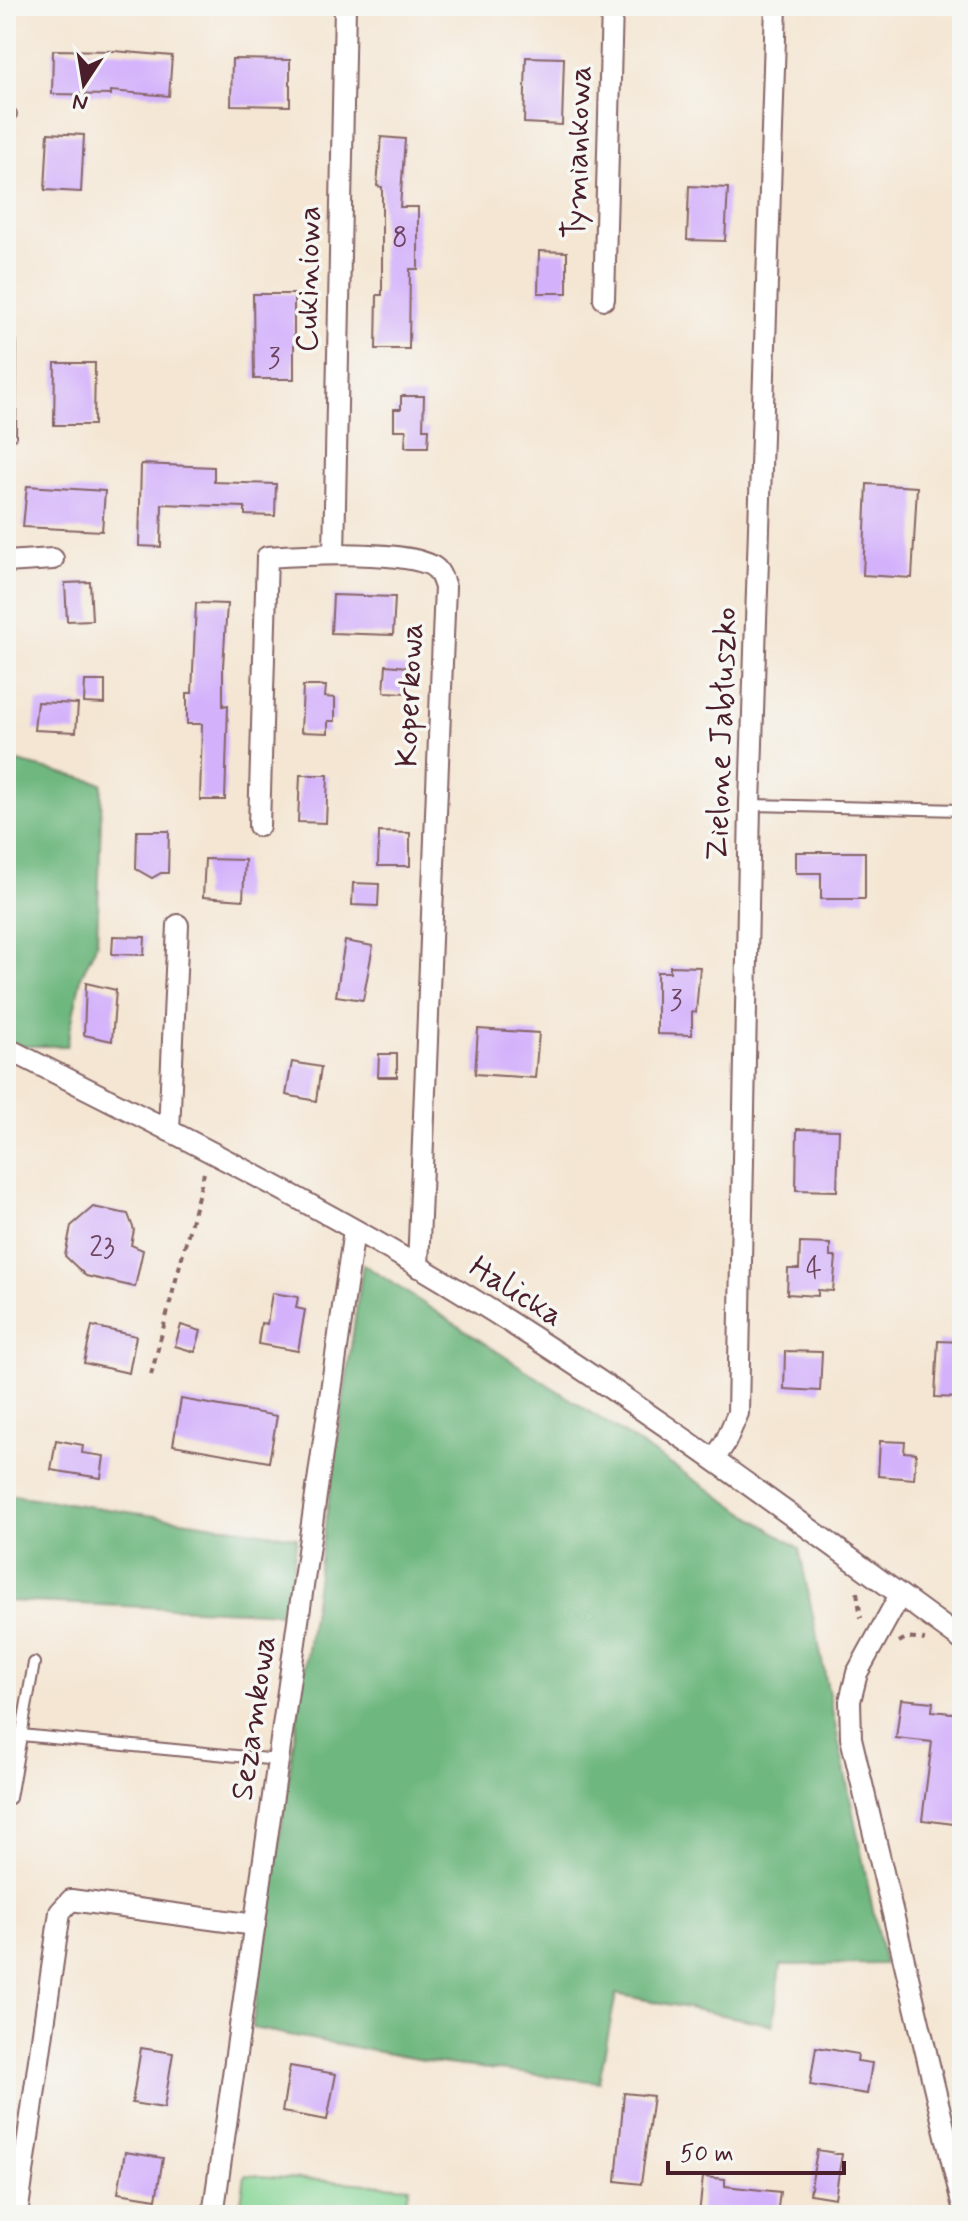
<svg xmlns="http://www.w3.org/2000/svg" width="968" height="2221" viewBox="0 0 968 2221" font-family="Mynerve,sans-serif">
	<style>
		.green { fill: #88d696; stroke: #697a60; stroke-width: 2 }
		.forest { fill: #6eb77f; stroke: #5c6b55; stroke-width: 2 }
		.building { fill: #d4b2fb }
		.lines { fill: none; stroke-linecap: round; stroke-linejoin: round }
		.lane-casing { stroke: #866566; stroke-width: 14 }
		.street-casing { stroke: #866566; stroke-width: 24 }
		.path { stroke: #866566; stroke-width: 4; stroke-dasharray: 6 6; stroke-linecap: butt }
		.lane { stroke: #fff; stroke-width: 10 }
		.street { stroke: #fff; stroke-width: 20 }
		.labels { text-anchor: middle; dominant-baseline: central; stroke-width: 7; stroke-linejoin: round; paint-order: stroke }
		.number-label { font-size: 28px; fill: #6c445f }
		.street-label { font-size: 32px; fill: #4a1f2b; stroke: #f6f6f2 }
	</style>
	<rect width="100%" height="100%" fill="#f6f6f2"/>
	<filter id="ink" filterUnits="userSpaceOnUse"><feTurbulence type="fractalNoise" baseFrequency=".0125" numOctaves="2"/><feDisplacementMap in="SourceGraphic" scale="16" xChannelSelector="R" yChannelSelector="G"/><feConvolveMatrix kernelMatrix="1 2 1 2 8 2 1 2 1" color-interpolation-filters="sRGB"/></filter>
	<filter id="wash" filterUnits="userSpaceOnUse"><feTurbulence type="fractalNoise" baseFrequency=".006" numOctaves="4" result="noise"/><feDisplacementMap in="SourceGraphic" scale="32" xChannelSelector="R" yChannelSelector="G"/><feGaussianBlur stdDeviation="1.8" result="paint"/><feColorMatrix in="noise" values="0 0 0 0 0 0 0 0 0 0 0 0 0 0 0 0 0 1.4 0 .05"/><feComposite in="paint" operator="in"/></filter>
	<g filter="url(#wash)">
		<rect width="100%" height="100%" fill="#f4e6d3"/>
		<path class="green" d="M 245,2175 L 410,2187 L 402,2215 L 239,2215 Z"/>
		<g class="forest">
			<path d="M 6,759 L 102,783 L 97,943 L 81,977 L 67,1046 L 6,1046 Z"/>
			<path d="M 363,1264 L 799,1548 L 884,1964 L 781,1965 L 773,2025 L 616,1994 L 599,2082 L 438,2063 L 252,2028 Z"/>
			<path d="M 6,1494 L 297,1537 L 287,1613 L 6,1601 Z"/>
		</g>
		<g id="blocks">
			<g class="building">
				<path d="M 53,50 L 114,51 L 172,56 L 169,96 L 111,91 L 111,95 L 52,94 Z"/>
				<path d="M 526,57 L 564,58 L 562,125 L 524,123 Z"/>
				<path d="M 232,59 L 290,60 L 290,106 L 231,105 Z"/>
				<path d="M 48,133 L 84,135 L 81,192 L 45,190 Z"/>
				<path d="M 381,137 L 405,139 L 400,207 L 418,207 L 418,269 L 410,269 L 409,349 L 376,349 L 377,295 L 382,295 L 382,187 L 377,186 Z"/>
				<path d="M 689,186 L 728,188 L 725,241 L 687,240 Z"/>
				<path d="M 539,251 L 567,252 L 567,293 L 538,293 Z"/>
				<path d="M 253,294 L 294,294 L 294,379 L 254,379 Z"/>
				<path d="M 55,363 L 95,363 L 94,425 L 54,425 Z"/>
				<path d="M 401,396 L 424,396 L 423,429 L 429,429 L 428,447 L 405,447 L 406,430 L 394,430 L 394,409 L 401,409 Z"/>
				<path d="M 141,464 L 214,467 L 214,482 L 276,484 L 275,516 L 245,515 L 245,507 L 162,504 L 161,547 L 139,546 Z"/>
				<path d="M 867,484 L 917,487 L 912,578 L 863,575 Z"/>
				<path d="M 27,486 L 105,491 L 102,531 L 23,527 Z"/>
				<path d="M 90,582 L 92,620 L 67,621 L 65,583 Z"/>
				<path d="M 333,595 L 395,597 L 393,635 L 331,633 Z"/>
				<path d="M 196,603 L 227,604 L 223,666 L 223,706 L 228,705 L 225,800 L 200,800 L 202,724 L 187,724 L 187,693 L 192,693 Z"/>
				<path d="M 386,665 L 408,667 L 407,693 L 384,692 Z"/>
				<path d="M 85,681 L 105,681 L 105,704 L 84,703 Z"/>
				<path d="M 303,686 L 326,686 L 325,697 L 335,698 L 335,721 L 328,721 L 328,733 L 301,732 Z"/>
				<path d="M 37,702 L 78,704 L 76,732 L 34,730 Z"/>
				<path d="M 300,775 L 328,775 L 326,823 L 298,822 Z"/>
				<path d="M 137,831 L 169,831 L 168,873 L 161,873 L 152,878 L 136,869 Z"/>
				<path d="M 379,832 L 410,833 L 410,866 L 378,866 Z"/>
				<path d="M 796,852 L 865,852 L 865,899 L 821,899 L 821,873 L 796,873 Z"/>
				<path d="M 205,859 L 245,860 L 243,900 L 203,897 Z"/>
				<path d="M 353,883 L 379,884 L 378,906 L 352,905 Z"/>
				<path d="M 113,936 L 145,937 L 144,955 L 112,954 Z"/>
				<path d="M 345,941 L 373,946 L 363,1000 L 336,996 Z"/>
				<path d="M 670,966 L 700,967 L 696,1012 L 692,1012 L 692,1035 L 657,1034 L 657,972 L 670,972 Z"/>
				<path d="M 86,983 L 116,990 L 112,1041 L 84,1035 Z"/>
				<path d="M 478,1029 L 539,1033 L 535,1078 L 475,1074 Z"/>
				<path d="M 379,1054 L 397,1054 L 397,1077 L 378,1077 Z"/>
				<path d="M 292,1062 L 321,1067 L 316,1101 L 286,1095 Z"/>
				<path d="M 797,1129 L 839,1130 L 837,1191 L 796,1190 Z"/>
				<path d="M 93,1207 L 128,1214 L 134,1230 L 131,1245 L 143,1250 L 135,1287 L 86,1276 L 65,1256 L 71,1226 Z"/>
				<path d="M 800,1243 L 830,1244 L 830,1257 L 836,1257 L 833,1291 L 818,1290 L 818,1296 L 787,1294 L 788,1269 L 799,1269 Z"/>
				<path d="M 272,1293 L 298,1297 L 296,1308 L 305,1310 L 298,1351 L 258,1344 L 261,1323 L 267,1324 Z"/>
				<path d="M 181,1325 L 201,1331 L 195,1352 L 175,1346 Z"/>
				<path d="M 92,1326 L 136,1336 L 129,1373 L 84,1363 Z"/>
				<path d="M 938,1341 L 962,1342 L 962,1398 L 935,1397 Z"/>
				<path d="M 785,1351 L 822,1352 L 820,1391 L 784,1389 Z"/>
				<path d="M 181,1399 L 277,1416 L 269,1462 L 173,1445 Z"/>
				<path d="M 56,1440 L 83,1445 L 82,1453 L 104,1456 L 101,1478 L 51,1470 Z"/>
				<path d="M 880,1441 L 905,1442 L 904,1452 L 916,1453 L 914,1479 L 878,1476 Z"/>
				<path d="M 901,1699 L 933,1702 L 932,1711 L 962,1714 L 962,1825 L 922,1820 L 932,1742 L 896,1738 Z"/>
				<path d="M 816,2047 L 858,2054 L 857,2061 L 872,2063 L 867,2094 L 810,2085 Z"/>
				<path d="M 141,2048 L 173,2053 L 164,2108 L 132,2103 Z"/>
				<path d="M 290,2066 L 336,2074 L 327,2120 L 282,2112 Z"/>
				<path d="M 624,2093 L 653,2096 L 641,2184 L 616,2181 Z"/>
				<path d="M 817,2150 L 842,2154 L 835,2198 L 810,2194 Z"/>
				<path d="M 125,2152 L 163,2158 L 156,2199 L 118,2193 Z"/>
				<path d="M 703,2177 L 725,2179 L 725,2186 L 780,2192 L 777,2215 L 699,2215 Z"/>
			</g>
		</g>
	</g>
	<g filter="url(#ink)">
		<use href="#blocks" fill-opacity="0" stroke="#866566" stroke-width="2"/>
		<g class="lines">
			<g class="lane-casing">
				<g id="lane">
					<path d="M 6,114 L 11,114"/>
					<path d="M 6,344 L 11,344 L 10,436"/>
					<path d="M 750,805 L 962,810"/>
					<path d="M 21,1735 L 278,1760"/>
					<path d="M 10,1798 L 34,1663"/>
				</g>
			</g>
			<g class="street-casing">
				<g id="street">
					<path d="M 604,299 L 612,6"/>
					<path d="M 334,554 L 345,6"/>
					<path d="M 6,562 L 53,559"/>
					<path d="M 259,826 L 267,557 C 297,555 419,548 437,570 C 441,574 443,582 445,587 L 418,1267"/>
					<path d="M 6,1048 C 145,1118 284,1187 418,1266 C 608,1378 784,1510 962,1640"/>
					<path d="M 169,1131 L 178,925"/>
					<path d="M 714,1459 L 725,1443 L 738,1413 L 750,805 L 776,6"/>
					<path d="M 900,1595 L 857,1673 L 850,1701 L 851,1738 L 962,2203"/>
					<path d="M 17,2215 L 60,1912 L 71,1900 L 255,1925"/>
					<path d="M 213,2215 L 354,1230"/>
				</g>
			</g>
			<g class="path">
				<path d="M 151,1375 L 204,1173"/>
				<path d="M 857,1592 L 861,1618"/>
				<path d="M 899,1642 L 906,1638 L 925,1640"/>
			</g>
			<use href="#lane" class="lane"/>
			<use href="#street" class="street"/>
		</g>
	</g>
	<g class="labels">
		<g class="number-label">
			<text x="400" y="238">8</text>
			<text x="274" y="359">3</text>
			<text x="676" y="1001">3</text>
			<text x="102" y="1248">23</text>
			<text x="814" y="1269">4</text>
		</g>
		<g class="street-label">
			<text transform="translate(578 152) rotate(-88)">Tymiankowa</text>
			<text transform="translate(309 279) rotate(-89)">Cukiniowa</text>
			<text transform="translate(410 695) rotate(-88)">Koperkowa</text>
			<text transform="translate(722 734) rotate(-88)">Zielone Jabłuszko</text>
			<text transform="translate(516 1292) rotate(32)">Halicka</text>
			<text transform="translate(254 1718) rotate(-82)">Sezamkowa</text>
		</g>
	</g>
	<rect width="968" height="2221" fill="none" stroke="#f6f6f2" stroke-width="32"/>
	<g transform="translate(84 84) rotate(192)" stroke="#f6f6f2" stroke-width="6" paint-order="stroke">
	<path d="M0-6L14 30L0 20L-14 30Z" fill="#4a1f2b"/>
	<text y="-12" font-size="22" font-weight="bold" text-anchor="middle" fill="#4a1f2b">N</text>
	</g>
	<path d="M668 2161v12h176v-12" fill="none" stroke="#4a1f2b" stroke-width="4"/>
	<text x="680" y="2161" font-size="24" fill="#4a1f2b" stroke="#f6f6f2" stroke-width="6" paint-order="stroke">50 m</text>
</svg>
